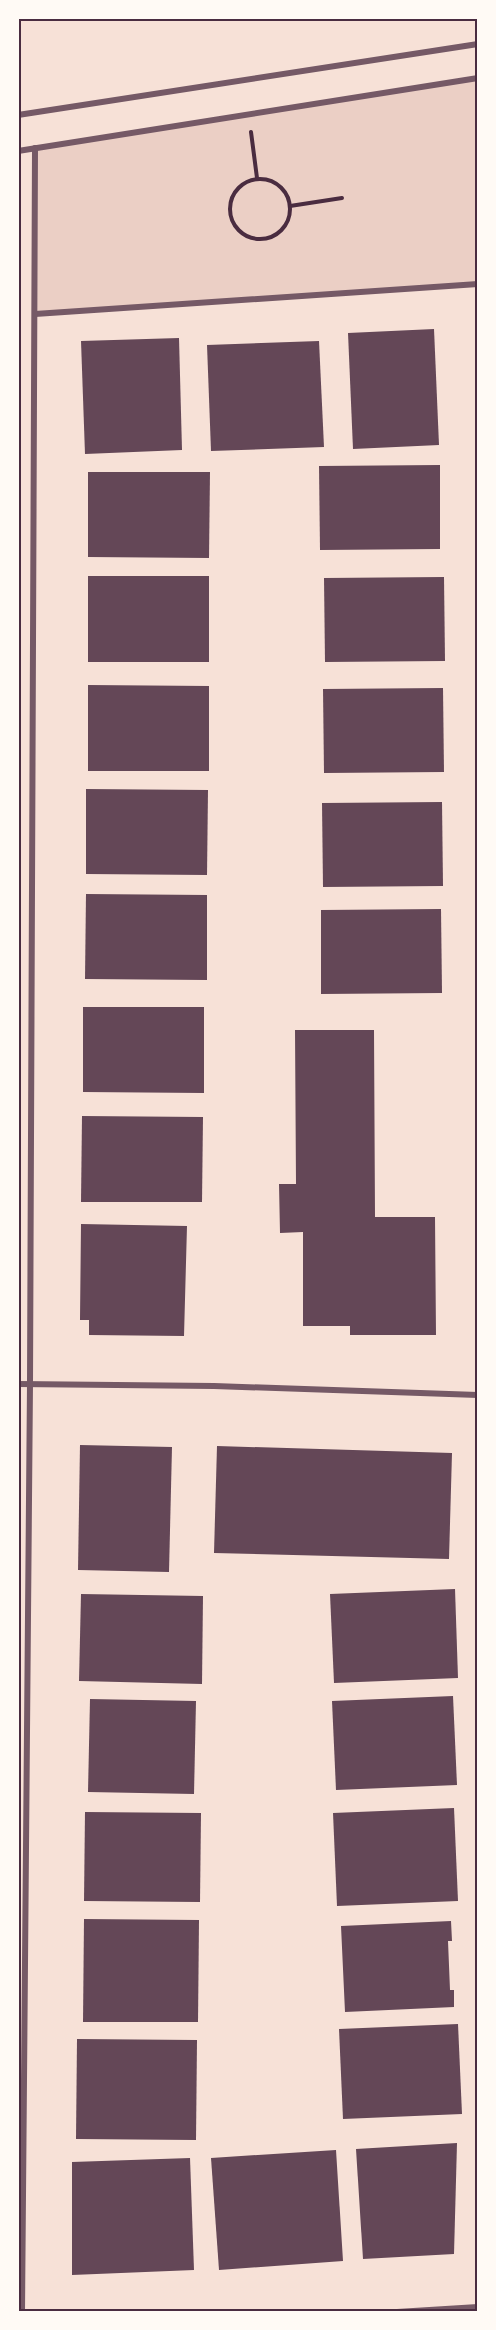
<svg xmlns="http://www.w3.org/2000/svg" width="496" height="2330" viewBox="0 0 496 2330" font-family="Mulish,sans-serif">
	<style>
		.green { fill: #ebcfc5 }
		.building { fill: #644757 }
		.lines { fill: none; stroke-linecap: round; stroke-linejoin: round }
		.path { stroke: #4a2c40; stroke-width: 4 }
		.minor { stroke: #755966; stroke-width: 6 }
		.neatline { fill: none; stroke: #4a2c40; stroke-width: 2 }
	</style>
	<rect width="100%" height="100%" fill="#f7e1d7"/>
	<path class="green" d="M 478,78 L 478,284 L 35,314 L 35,148 Z"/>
	<g class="building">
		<path d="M 434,329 L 439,445 L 353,449 L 348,333 Z"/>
		<path d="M 179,338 L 182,450 L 85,454 L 81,341 Z"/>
		<path d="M 319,341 L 324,447 L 211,451 L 207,345 Z"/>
		<path d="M 440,465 L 440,549 L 320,550 L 319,466 Z"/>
		<path d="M 88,472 L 210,472 L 209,558 L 88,557 Z"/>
		<rect x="88" y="576" width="121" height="86"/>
		<path d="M 444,577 L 445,661 L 325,662 L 324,578 Z"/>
		<path d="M 88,685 L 209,686 L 209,771 L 88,771 Z"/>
		<path d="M 443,688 L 444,772 L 324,773 L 323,689 Z"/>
		<path d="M 86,789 L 208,790 L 207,875 L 86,874 Z"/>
		<path d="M 442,802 L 443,886 L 323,887 L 322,803 Z"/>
		<path d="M 86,894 L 207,895 L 207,980 L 85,979 Z"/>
		<path d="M 441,909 L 442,993 L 321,994 L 321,910 Z"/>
		<path d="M 83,1007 L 204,1007 L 204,1093 L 83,1092 Z"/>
		<path d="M 295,1030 L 374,1030 L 375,1217 L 435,1217 L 436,1335 L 350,1335 L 350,1326 L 303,1326 L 303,1232 L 280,1233 L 279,1184 L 296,1184 Z"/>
		<path d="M 82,1116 L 203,1117 L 202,1202 L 81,1202 Z"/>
		<path d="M 81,1224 L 187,1226 L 184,1336 L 89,1335 L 89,1320 L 80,1320 Z"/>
		<path d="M 80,1445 L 172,1447 L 169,1572 L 78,1570 Z"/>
		<path d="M 217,1446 L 452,1453 L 449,1559 L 214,1553 Z"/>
		<path d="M 455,1589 L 458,1678 L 334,1683 L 330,1594 Z"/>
		<path d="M 81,1594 L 203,1596 L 202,1684 L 79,1681 Z"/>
		<path d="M 453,1696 L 457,1785 L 336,1790 L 332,1701 Z"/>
		<path d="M 90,1699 L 196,1701 L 194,1794 L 88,1792 Z"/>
		<path d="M 454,1808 L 458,1901 L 337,1906 L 333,1813 Z"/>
		<path d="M 85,1812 L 201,1813 L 200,1902 L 84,1901 Z"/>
		<path d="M 84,1919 L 199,1920 L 198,2022 L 83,2022 Z"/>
		<path d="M 451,1921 L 452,1941 L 448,1941 L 450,1990 L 454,1990 L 454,2007 L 345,2012 L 341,1926 Z"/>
		<path d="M 458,2024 L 462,2114 L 343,2119 L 339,2029 Z"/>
		<path d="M 77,2039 L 197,2040 L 196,2140 L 76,2139 Z"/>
		<path d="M 457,2143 L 454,2254 L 363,2259 L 356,2149 Z"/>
		<path d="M 336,2150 L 343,2261 L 219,2270 L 211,2158 Z"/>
		<path d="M 190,2158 L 194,2270 L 72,2275 L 72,2162 Z"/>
	</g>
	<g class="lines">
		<g class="path">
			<path d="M 251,132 L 257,178"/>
			<circle cx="260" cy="209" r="30"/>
			<path d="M 290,206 L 342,198"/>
		</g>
		<g class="minor">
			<path d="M 18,115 L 478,44"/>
			<path d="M 18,151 L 478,78"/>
			<path d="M 35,314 L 478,284"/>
			<path d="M 18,1384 L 214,1386 L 478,1395"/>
			<path d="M 22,2312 L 30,1384 L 35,148"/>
			<path d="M 397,2312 L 478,2307"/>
		</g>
	</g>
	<rect width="496" height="2330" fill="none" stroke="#fffaf5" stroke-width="39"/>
	<rect x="20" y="20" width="456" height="2290" class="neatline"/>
</svg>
